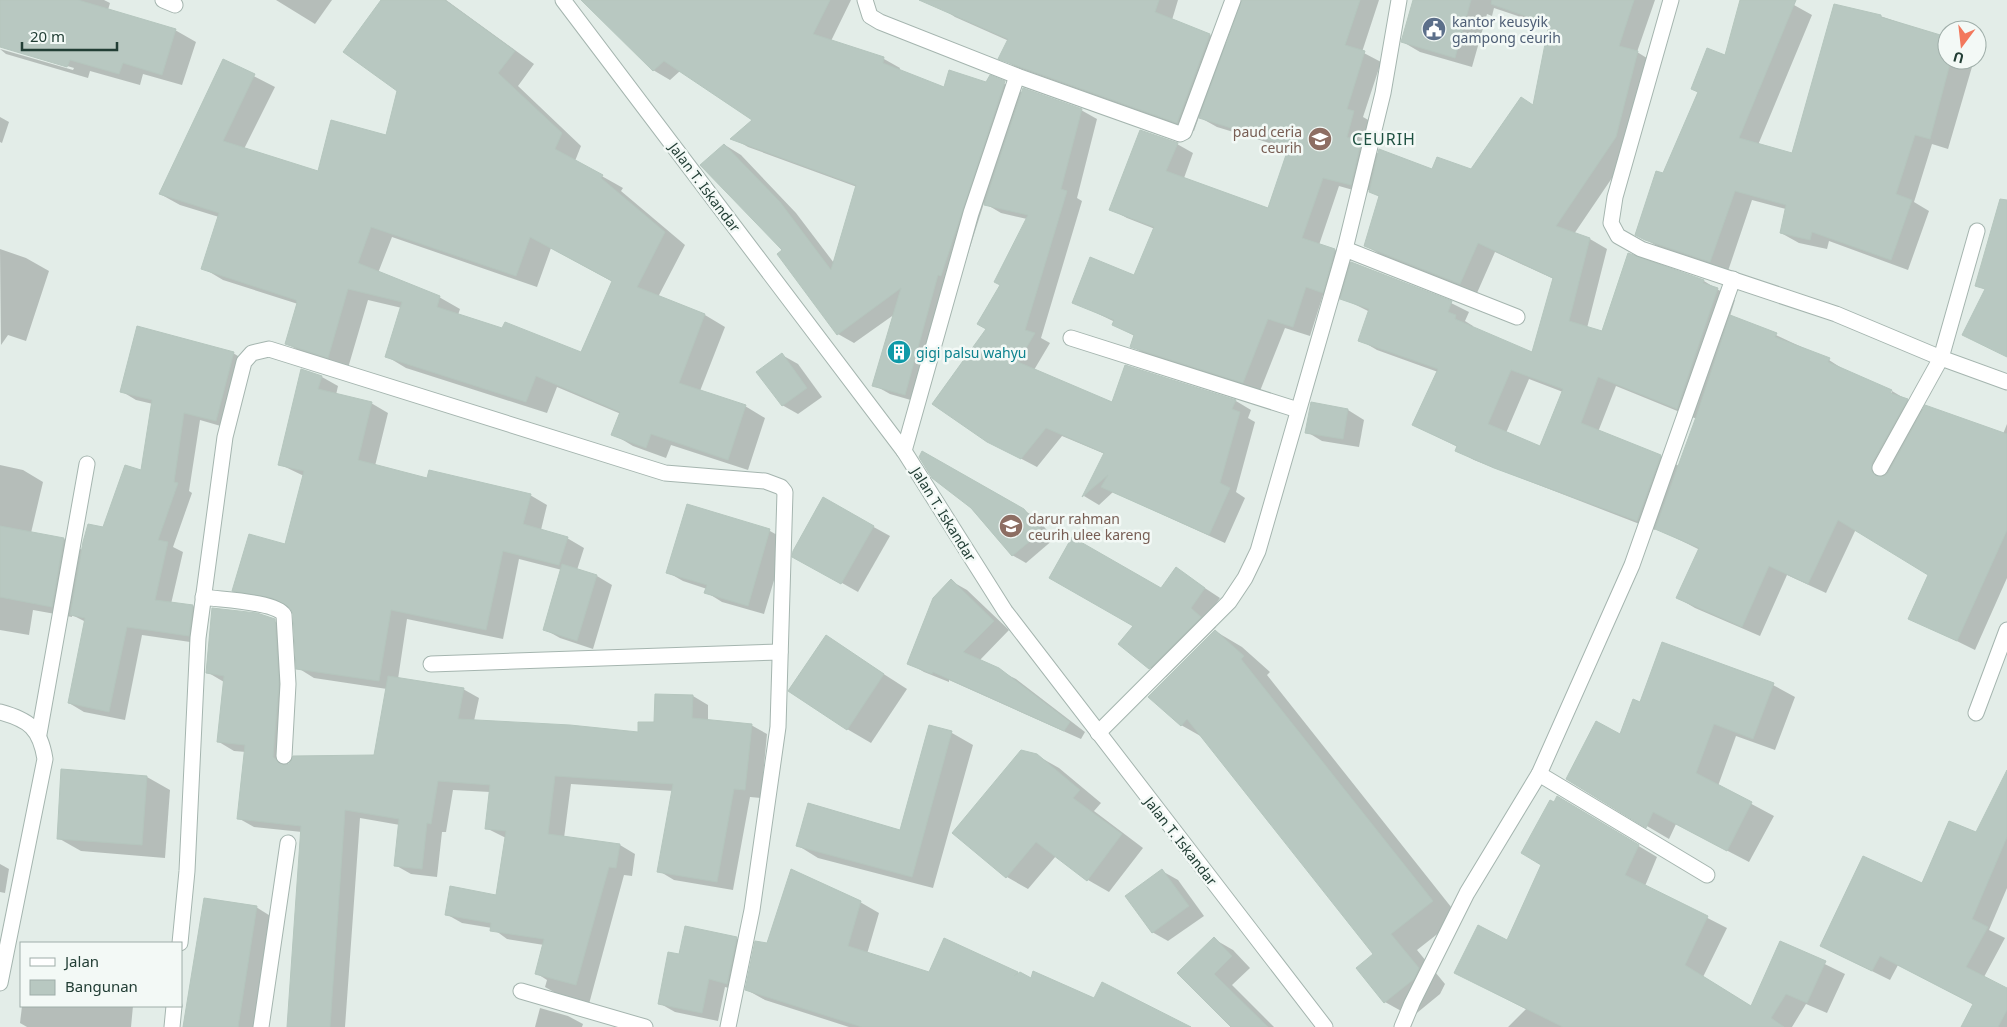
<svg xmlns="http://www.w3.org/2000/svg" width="2007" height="1027" viewBox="0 0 2007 1027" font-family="'Noto Sans',sans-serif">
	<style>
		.shadow { fill: #0003; fill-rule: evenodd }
		.building { fill: #b8c8c1; stroke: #b5c6be; fill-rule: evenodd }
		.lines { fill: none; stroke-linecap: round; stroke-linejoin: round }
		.minor-casing { stroke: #a5b5af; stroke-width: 17 }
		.tertiary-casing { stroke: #a5b5af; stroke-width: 17 }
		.minor { stroke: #fff; stroke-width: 15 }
		.tertiary { stroke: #fff; stroke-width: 15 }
		.labels { text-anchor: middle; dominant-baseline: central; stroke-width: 5; stroke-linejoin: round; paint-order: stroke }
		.service-label { font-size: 14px; fill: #4e5e75; stroke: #f3f9f6; text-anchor: start }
		.education-label { font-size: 14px; fill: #785e54; stroke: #f3f9f6; text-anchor: end }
		.street-label { font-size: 14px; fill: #223e35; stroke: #f3f9f6 }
		.culture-label { font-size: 14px; fill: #0d838f; stroke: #f3f9f6; text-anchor: start }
		.quarter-label { font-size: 16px; letter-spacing: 1px; fill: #1e5141; stroke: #f3f9f6 }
	</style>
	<rect width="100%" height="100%" fill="#e3ede8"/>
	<g class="shadow">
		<path d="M 0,0 L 104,0 L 110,3 L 108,10 L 175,30 L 196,42 L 182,85 L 143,74 L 140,85 L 90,71 L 88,78 L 6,54 L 0,49 L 73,70 L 74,68 L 0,46 Z"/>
		<path d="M 276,0 L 332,0 L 315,24 Z"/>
		<path d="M 383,0 L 446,0 L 534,64 L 518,86 L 581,146 L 575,161 L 623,188 L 621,191 L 685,245 L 658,297 L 705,315 L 725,327 L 700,391 L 745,406 L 765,418 L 748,470 L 671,445 L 666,458 L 633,446 L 613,434 L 621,414 L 557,387 L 547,413 L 406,368 L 386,356 L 402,308 L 368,300 L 348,368 L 306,355 L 286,343 L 298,304 L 223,280 L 203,268 L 219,217 L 180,205 L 160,194 L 224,61 L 275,87 L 244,149 L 319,172 L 387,137 L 398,90 ZM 392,237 L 537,287 L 551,248 L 613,282 L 581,354 L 458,315 L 460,309 L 439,297 L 378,273 Z"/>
		<path d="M 583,0 L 851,0 L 831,41 L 884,59 L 900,68 L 899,71 L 945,88 L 987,83 L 990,77 L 1023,93 L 1081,110 L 1097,119 L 1077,198 L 1082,201 L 1041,338 L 1050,343 L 1034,370 L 1113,404 L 1125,366 L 1236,401 L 1251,410 L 1248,418 L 1255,422 L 1236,492 L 1245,498 L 1225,543 L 1113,492 L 1099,505 L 1084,496 L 1105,454 L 1062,436 L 1037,467 L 987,441 L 987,328 L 1027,219 L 1001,213 L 984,203 L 921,403 L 890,394 L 874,385 L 895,314 L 854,343 L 838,334 L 784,250 L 725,145 L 741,155 L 796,213 L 834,263 L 857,187 L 748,147 L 733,138 L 754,119 L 680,71 L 670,80 L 653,70 Z"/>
		<path d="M 930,0 L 1178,0 L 1172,20 L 1210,35 L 1227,45 L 1243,0 L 1379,0 L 1362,52 L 1381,62 L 1363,117 L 1370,121 L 1363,145 L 1379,154 L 1433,171 L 1472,171 L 1534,106 L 1550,27 L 1494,8 L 1492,16 L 1487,14 L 1472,67 L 1420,52 L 1403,42 L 1419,0 L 1655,0 L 1637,52 L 1655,63 L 1633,147 L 1574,234 L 1590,239 L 1607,249 L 1587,328 L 1603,332 L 1704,281 L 1735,300 L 1730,316 L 1776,335 L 1829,360 L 1846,371 L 1890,391 L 1889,399 L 1892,391 L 1924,410 L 2003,434 L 2007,424 L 2007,578 L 1975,650 L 1910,618 L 1929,574 L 1856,529 L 1826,593 L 1787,575 L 1760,636 L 1695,608 L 1678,598 L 1700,550 L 1656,528 L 1655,530 L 1474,460 L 1457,450 L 1458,447 L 1414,425 L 1438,372 L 1377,350 L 1360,340 L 1370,312 L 1340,297 L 1339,301 L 1323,295 L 1310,336 L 1285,328 L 1260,391 L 1148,356 L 1132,346 L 1135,336 L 1114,325 L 1115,322 L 1074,302 L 1134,277 L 1155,229 L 1127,218 L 1110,209 L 1177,144 L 1193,153 L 1184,178 L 1268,209 L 1289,149 L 1217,127 L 1199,117 L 1194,131 L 1016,67 L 1000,58 L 1009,41 L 955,17 ZM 1339,186 L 1367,194 L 1368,190 L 1380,197 L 1366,246 L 1383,256 L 1477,293 L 1495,252 L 1554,279 L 1532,354 L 1472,328 L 1473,326 L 1465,321 L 1469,312 L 1451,303 L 1350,262 L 1351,260 L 1335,250 L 1319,245 ZM 1529,379 L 1563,392 L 1541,448 L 1506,433 ZM 1616,386 L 1697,419 L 1679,466 L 1661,456 L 1598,432 Z"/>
		<path d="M 1741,0 L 1777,0 L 1794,5 L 1812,15 L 1758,145 L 1793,154 L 1880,16 L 1947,39 L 1947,60 L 1974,60 L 1948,149 L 1932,144 L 1914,202 L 1929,211 L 1908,270 L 1829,241 L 1827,249 L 1799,243 L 1781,233 L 1786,209 L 1752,200 L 1728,271 L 1664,250 L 1636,234 L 1664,175 L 1726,57 Z"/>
		<path d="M 0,117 L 9,122 L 2,143 L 0,142 Z"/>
		<path d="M 0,249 L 26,258 L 49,271 L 26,341 L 8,335 L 1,345 Z"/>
		<path d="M 233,353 L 248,362 L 231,429 L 200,420 L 189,491 L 192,493 L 173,547 L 183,552 L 171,604 L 193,606 L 208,615 L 204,644 L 142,635 L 125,720 L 84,712 L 69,703 L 86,622 L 72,615 L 72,617 L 33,610 L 29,635 L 0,630 L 0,465 L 23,470 L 43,482 L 31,533 L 64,539 L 82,550 L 104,529 L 142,472 L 153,404 L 136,400 L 121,391 Z"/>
		<path d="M 782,355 L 798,364 L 822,397 L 798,414 L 782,405 Z"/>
		<path d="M 302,370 L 322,377 L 338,386 L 336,395 L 371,403 L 388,413 L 375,466 L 428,480 L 530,495 L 547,505 L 541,530 L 567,538 L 584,548 L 577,570 L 597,576 L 612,585 L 593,649 L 560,638 L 544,629 L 562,570 L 519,559 L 503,639 L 407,619 L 398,679 L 463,689 L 479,698 L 474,721 L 639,733 L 693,696 L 708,705 L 708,721 L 751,725 L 767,734 L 761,798 L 750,797 L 733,890 L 674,880 L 659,871 L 673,791 L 571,784 L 564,838 L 620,845 L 635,854 L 632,876 L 624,875 L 589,1004 L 561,996 L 545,987 L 547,980 L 536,973 L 544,945 L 507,939 L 492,928 L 462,923 L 446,914 L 497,896 L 506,838 L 486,828 L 490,792 L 453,790 L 446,832 L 442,832 L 437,877 L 411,874 L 395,865 L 400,825 L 360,818 L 345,1027 L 288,1027 L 302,832 L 254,827 L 238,818 L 246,752 L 234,751 L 219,742 L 224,682 L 207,672 L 274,621 L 290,630 L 294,694 L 288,768 L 375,757 L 387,689 L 314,678 L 298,668 L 295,614 L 290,607 L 250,600 L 233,590 L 285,546 L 304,476 L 279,464 Z"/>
		<path d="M 1312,404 L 1348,410 L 1364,420 L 1359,447 L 1322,441 L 1307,432 Z"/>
		<path d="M 923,453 L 1037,518 L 1054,539 L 1026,563 L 1012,555 Z"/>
		<path d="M 823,499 L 890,536 L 858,592 L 794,556 Z"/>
		<path d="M 688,505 L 770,531 L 786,540 L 764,614 L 722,602 L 706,592 L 707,589 L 683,581 L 667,572 Z"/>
		<path d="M 1176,569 L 1220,598 L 1206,618 L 1216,627 L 1166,677 L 1150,668 L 1161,590 Z"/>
		<path d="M 951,581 L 967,590 L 1009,630 L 979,661 L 1016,679 L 1085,732 L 1081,739 L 949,680 L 949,682 L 924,672 L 909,663 Z"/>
		<path d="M 1215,631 L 1242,647 L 1270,672 L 1267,675 L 1459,917 L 1417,950 L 1445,984 L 1440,994 L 1412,1017 L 1385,1002 L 1375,954 L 1204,738 L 1181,725 Z"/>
		<path d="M 826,637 L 907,689 L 871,743 L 847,729 Z"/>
		<path d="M 1773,685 L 1795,697 L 1775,750 L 1736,736 L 1718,786 L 1774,816 L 1749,862 L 1676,824 L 1669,839 L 1567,779 L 1621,736 L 1640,703 Z"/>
		<path d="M 930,727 L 952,733 L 973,745 L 933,888 L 818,858 L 797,845 L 900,832 Z"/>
		<path d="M 1036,755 L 1059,768 L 1101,803 L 1094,811 L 1143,848 L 1109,892 L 1088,880 L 1056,856 L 1028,889 L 1007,877 Z"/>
		<path d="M 2007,773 L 2007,888 L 1989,930 L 2005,938 L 1984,977 L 2007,989 L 2007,1027 L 1963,1027 L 1975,1005 L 1898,965 L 1890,980 L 1821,946 L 1923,885 L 1976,834 Z"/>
		<path d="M 147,777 L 170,790 L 165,858 L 81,851 L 58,838 Z"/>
		<path d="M 1577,809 L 1657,857 L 1645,886 L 1727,928 L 1703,977 L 1752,1007 L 1780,942 L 1845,974 L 1827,1013 L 1806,1004 L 1792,1027 L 1508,1027 L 1526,1009 L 1456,973 L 1508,942 Z"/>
		<path d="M 0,864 L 9,869 L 5,893 L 0,892 Z"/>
		<path d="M 1162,871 L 1178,880 L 1204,916 L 1168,941 L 1152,932 Z"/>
		<path d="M 860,902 L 879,913 L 867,954 L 929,974 L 945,940 L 1031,979 L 1188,1027 L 849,1027 L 765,1000 L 747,990 L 768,945 Z"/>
		<path d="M 256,907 L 272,917 L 255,1027 L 184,1027 Z"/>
		<path d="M 736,938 L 752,947 L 743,992 L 725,987 L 718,1021 L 675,1012 L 659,1003 L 680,955 Z"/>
		<path d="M 1214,939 L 1233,950 L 1250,968 L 1232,985 L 1274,1027 L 1233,1027 L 1179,973 Z"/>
		<path d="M 22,1006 L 133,1006 L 131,1027 L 27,1027 L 20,1023 Z"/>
		<path d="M 540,1008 L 568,1016 L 583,1024 L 582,1027 L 535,1027 Z"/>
	</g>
	<g class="building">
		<path d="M 0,0 L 78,0 L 176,29 L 162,75 L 123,63 L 119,74 L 70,60 L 67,67 L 0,47 Z"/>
		<path d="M 381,0 L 445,0 L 515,51 L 498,73 L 562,133 L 555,149 L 603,175 L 601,178 L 665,232 L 637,287 L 705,314 L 679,383 L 746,405 L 728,460 L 651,434 L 646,448 L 611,435 L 620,412 L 536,376 L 526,402 L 385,357 L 402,302 L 348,289 L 328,358 L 285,344 L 297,303 L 296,300 L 201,269 L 219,213 L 159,194 L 223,59 L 255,74 L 223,141 L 318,171 L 331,120 L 386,135 L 397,91 L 343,52 ZM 371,227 L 516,276 L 530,237 L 612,281 L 581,352 L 505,322 L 502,328 L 437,307 L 440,296 L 358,263 Z"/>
		<path d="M 581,0 L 830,0 L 813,34 L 884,57 L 883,63 L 944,87 L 949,70 L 986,82 L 990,75 L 1005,81 L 941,276 L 938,275 L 905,395 L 872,386 L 901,288 L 837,335 L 777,254 L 782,250 L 700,165 L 724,144 L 780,202 L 831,270 L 856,185 L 730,139 L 752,120 L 664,61 L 653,71 Z"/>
		<path d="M 919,0 L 1159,0 L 1155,12 L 1210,34 L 1177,123 L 998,59 L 1008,39 Z"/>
		<path d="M 1242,0 L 1360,0 L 1345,45 L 1365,51 L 1347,109 L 1354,111 L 1347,137 L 1361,142 L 1351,185 L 1323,178 L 1302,238 L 1335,249 L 1323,293 L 1306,287 L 1293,327 L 1268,319 L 1243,383 L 1130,347 L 1134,335 L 1112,325 L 1114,320 L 1072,303 L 1090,257 L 1134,275 L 1154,227 L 1109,210 L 1140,130 L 1178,143 L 1166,171 L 1268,208 L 1289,146 L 1199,118 Z"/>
		<path d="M 1413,0 L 1471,0 L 1455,58 L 1401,42 Z"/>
		<path d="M 1492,0 L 1634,0 L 1619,46 L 1638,51 L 1616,137 L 1556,226 L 1590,238 L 1569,321 L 1602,331 L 1628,253 L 1704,280 L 1703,283 L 1718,288 L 1677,409 L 1598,377 L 1581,423 L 1661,455 L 1637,521 L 1494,468 L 1455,451 L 1457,446 L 1412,425 L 1438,369 L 1358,341 L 1369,309 L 1340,299 L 1351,262 L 1452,301 L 1448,312 L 1456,315 L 1455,319 L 1532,352 L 1553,278 L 1478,243 L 1460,284 L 1364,246 L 1379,196 L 1369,192 L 1379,149 L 1432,169 L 1437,157 L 1471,169 L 1521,97 L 1533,105 L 1549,24 L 1491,4 ZM 1511,370 L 1563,389 L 1540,446 L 1488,424 Z"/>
		<path d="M 1740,0 L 1796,0 L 1739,138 L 1792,153 L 1834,4 L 1881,15 L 1881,17 L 1947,37 L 1947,60 L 1951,60 L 1930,139 L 1915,135 L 1896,194 L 1912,200 L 1891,260 L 1812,232 L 1810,240 L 1780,233 L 1786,205 L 1735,191 L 1710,262 L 1645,240 L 1635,235 L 1656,171 L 1663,173 L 1698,92 L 1691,89 L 1707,48 L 1725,55 Z"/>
		<path d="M 1023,88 L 1082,109 L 1061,189 L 1067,191 L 1025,330 L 1035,333 L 1018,362 L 1112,402 L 1125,365 L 1236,400 L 1232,409 L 1240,412 L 1220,483 L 1230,488 L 1209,535 L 1101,487 L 1108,475 L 1082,497 L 1104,453 L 1046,428 L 1021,459 L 987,442 L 932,404 L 986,329 L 977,324 L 1000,285 L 994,282 L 1028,215 L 984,205 Z"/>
		<path d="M 2000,199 L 2007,200 L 2007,357 L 1962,335 L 1985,289 L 1975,286 Z"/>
		<path d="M 1730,315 L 1777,333 L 1775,337 L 1830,358 L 1828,362 L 1892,390 L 1890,393 L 1908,399 L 1872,463 L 1872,472 L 1876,476 L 1884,476 L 1888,473 L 1925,405 L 2007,434 L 2007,530 L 1957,641 L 1908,619 L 1928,575 L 1838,520 L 1808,584 L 1769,566 L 1742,627 L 1676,598 L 1699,548 L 1655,529 L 1696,417 Z"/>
		<path d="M 137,326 L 234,352 L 216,421 L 184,413 L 174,482 L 178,483 L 158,540 L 168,542 L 155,600 L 193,605 L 189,636 L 127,627 L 109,712 L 68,703 L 85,618 L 70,615 L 83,542 L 88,524 L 103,527 L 125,465 L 141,470 L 152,400 L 120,392 Z"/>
		<path d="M 782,353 L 807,388 L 782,406 L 756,372 Z"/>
		<path d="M 301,369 L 322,376 L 318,389 L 372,402 L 358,460 L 427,478 L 429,470 L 531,494 L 523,524 L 568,537 L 559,565 L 503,551 L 486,630 L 391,610 L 379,681 L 296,669 L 293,614 L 290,608 L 272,598 L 232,591 L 249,534 L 285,544 L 304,471 L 278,465 Z"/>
		<path d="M 1311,402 L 1348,409 L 1343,439 L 1305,433 Z"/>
		<path d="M 922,451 L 1024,509 L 1042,531 L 1012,556 L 971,508 L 932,478 L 919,457 Z"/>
		<path d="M 823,497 L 874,526 L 841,584 L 792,557 L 793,551 Z"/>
		<path d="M 687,504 L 770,529 L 748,606 L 704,593 L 707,585 L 666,573 Z"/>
		<path d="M 0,526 L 64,538 L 52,607 L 0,597 Z"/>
		<path d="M 1072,537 L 1161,588 L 1176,567 L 1205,588 L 1191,608 L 1201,617 L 1149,669 L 1118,644 L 1133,626 L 1049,578 Z"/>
		<path d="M 562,564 L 597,575 L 577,641 L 543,630 Z"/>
		<path d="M 951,579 L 994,621 L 963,652 L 999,668 L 1070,722 L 1064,731 L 933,672 L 932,674 L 907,664 L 933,598 Z"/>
		<path d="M 212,608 L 257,613 L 275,619 L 279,684 L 273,757 L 283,765 L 289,764 L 293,756 L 374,755 L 388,676 L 464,688 L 458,719 L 570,725 L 638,732 L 638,722 L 654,722 L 655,694 L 693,695 L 692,718 L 752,724 L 745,790 L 734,789 L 717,882 L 657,872 L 673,784 L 555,776 L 548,834 L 620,844 L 616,868 L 609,867 L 576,985 L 535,974 L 544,939 L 490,931 L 491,923 L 445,915 L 450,886 L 496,895 L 506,831 L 485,829 L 490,785 L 438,781 L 431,824 L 427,823 L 422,869 L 394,866 L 399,819 L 345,810 L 330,1027 L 287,1027 L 301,826 L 237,819 L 245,745 L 217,742 L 224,676 L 206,673 Z"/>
		<path d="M 1215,630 L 1244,656 L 1241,659 L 1433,901 L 1391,934 L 1419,968 L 1414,979 L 1384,1003 L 1356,968 L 1373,954 L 1187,719 L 1181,726 L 1148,697 Z"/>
		<path d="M 826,635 L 884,674 L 847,730 L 788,691 Z"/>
		<path d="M 1662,642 L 1774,683 L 1753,739 L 1714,724 L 1696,773 L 1752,802 L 1727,851 L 1653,812 L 1646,828 L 1566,779 L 1596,721 L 1620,734 L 1633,699 L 1640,702 Z"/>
		<path d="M 929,725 L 952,731 L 912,877 L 796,846 L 808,803 L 900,830 Z"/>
		<path d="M 1021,750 L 1037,754 L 1080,790 L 1073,798 L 1122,834 L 1087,881 L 1036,842 L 1006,878 L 952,833 Z"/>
		<path d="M 61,769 L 147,776 L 142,845 L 57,839 Z"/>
		<path d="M 2007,770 L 2007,837 L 1972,919 L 1988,927 L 1966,967 L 2007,988 L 2007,1010 L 1998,1027 L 1961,1027 L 1973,1004 L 1880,956 L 1872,971 L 1820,946 L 1863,856 L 1922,883 L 1949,821 L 1976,832 Z"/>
		<path d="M 1557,796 L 1639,845 L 1625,875 L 1708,916 L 1685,965 L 1751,1006 L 1780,941 L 1826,961 L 1807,1003 L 1786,994 L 1771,1018 L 1784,1027 L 1563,1027 L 1454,973 L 1478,925 L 1507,940 L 1541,865 L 1521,853 L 1550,800 L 1554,802 Z"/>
		<path d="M 791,869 L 861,901 L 848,946 L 929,972 L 944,938 L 1018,972 L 1014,976 L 1020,972 L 1031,978 L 1033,971 L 1094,998 L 1102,982 L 1191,1027 L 862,1027 L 745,990 L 755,941 L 767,943 Z"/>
		<path d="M 1162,869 L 1189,906 L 1152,933 L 1125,896 Z"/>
		<path d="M 204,898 L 257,906 L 238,1027 L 183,1027 Z"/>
		<path d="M 685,926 L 737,937 L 727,984 L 709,979 L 702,1013 L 658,1004 L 668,952 L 679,954 Z"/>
		<path d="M 1214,937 L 1232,956 L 1214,974 L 1268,1027 L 1231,1027 L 1177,973 Z"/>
	</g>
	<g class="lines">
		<g class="minor-casing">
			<g id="minor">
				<path d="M 163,0 L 175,5"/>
				<path d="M 865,0 L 870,16 L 880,22 L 1017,76 L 1180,134 L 1184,132 L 1233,0"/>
				<path d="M 1671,0 L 1615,197 L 1611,223 L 1618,236 L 1641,249 L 1836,314 L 1941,358 L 2007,382"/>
				<path d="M 1345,249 L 1517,317"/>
				<path d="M 1071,338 L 1298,410"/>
				<path d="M 904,451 L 971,213 L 1017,76"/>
				<path d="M 1880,468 L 1941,358 L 1977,231"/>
				<path d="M 203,597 C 220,600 275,601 284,615 L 288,684 L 284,756"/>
				<path d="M 431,664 L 780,652"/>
				<path d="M 0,712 C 29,720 40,728 45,759 L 0,983"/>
				<path d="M 1976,713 L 2007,630"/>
				<path d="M 1098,733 L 1229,602 L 1245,578 L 1258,551 L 1345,249 L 1383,93 L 1399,0"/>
				<path d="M 39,734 L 87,464"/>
				<path d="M 1539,774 L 1707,875"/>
				<path d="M 180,943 L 187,871 L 198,638 L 225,437 L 244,362 L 252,353 L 269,349 L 665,473 L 765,481 L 781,487 L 785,492 L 778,727 L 752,910 L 728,1027"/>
				<path d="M 521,991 L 645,1027"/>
				<path d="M 172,1027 L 174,1006"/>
				<path d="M 261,1027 L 288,843"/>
				<path d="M 1402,1027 L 1412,1003 L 1467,893 L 1539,774 L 1632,565 L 1733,279"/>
			</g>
		</g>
		<g class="tertiary-casing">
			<path id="tertiary" d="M 563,0 L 904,451 L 1005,611 L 1325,1027"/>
		</g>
		<use href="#minor" class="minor"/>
		<use href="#tertiary" class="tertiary"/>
	</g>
	<defs>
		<g id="civic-disc" transform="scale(1.25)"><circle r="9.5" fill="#5c6f8a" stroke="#f3f9f6"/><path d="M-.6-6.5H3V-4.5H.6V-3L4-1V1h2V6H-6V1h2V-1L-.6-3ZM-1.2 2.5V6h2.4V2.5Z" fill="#fff"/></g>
		<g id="school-disc" transform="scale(1.25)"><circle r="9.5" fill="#8d6e63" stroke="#f3f9f6"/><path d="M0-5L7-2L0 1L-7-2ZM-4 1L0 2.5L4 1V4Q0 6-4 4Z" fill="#fff"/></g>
		<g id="building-disc" transform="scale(1.25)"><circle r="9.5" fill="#0f9aa8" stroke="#f3f9f6"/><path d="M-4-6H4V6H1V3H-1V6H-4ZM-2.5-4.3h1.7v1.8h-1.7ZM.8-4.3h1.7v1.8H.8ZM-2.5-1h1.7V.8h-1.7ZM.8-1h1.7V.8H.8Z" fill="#fff"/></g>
	</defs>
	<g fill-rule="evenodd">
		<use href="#civic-disc" x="1434" y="29"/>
		<use href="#school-disc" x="1320" y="139"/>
		<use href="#building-disc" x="899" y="352"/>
		<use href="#school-disc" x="1011" y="526"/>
	</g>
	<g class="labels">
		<g class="service-label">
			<text x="1452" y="21">kantor keusyik<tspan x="1452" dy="16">gampong ceurih</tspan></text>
		</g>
		<g class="education-label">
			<text x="1302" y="131">paud ceria<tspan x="1302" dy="16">ceurih</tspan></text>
			<text x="1028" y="518" text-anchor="start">darur rahman<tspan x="1028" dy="16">ceurih ulee kareng</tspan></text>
		</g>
		<g class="street-label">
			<text transform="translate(705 187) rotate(53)">Jalan T. Iskandar</text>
			<text transform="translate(944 514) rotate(58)">Jalan T. Iskandar</text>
			<text transform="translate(1181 841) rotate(52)">Jalan T. Iskandar</text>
		</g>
		<g class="culture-label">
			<text x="916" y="352">gigi palsu wahyu</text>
		</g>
		<g class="quarter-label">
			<text x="1384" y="139">CEURIH</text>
		</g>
	</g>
	<rect x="20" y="942" width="162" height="65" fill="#f3f9f6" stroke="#9faea9"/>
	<rect x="30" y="958" width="25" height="8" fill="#ffffff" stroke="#9faea9"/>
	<text x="65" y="967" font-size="15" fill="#223e35">Jalan</text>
	<rect x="30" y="980" width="25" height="15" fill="#b8c8c1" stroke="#9faea9"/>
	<text x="65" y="992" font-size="15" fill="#223e35">Bangunan</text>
	<g transform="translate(1962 45) rotate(195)"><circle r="24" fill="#f3f9f6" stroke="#9faea9"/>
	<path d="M0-4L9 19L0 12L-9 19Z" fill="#f2785c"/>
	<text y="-8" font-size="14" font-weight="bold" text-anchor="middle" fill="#223e35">U</text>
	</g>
	<path d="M22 42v8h95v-8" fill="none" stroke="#223e35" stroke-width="2.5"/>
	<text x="30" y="42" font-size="15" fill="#223e35" stroke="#f3f9f6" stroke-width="4" paint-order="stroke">20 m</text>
</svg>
